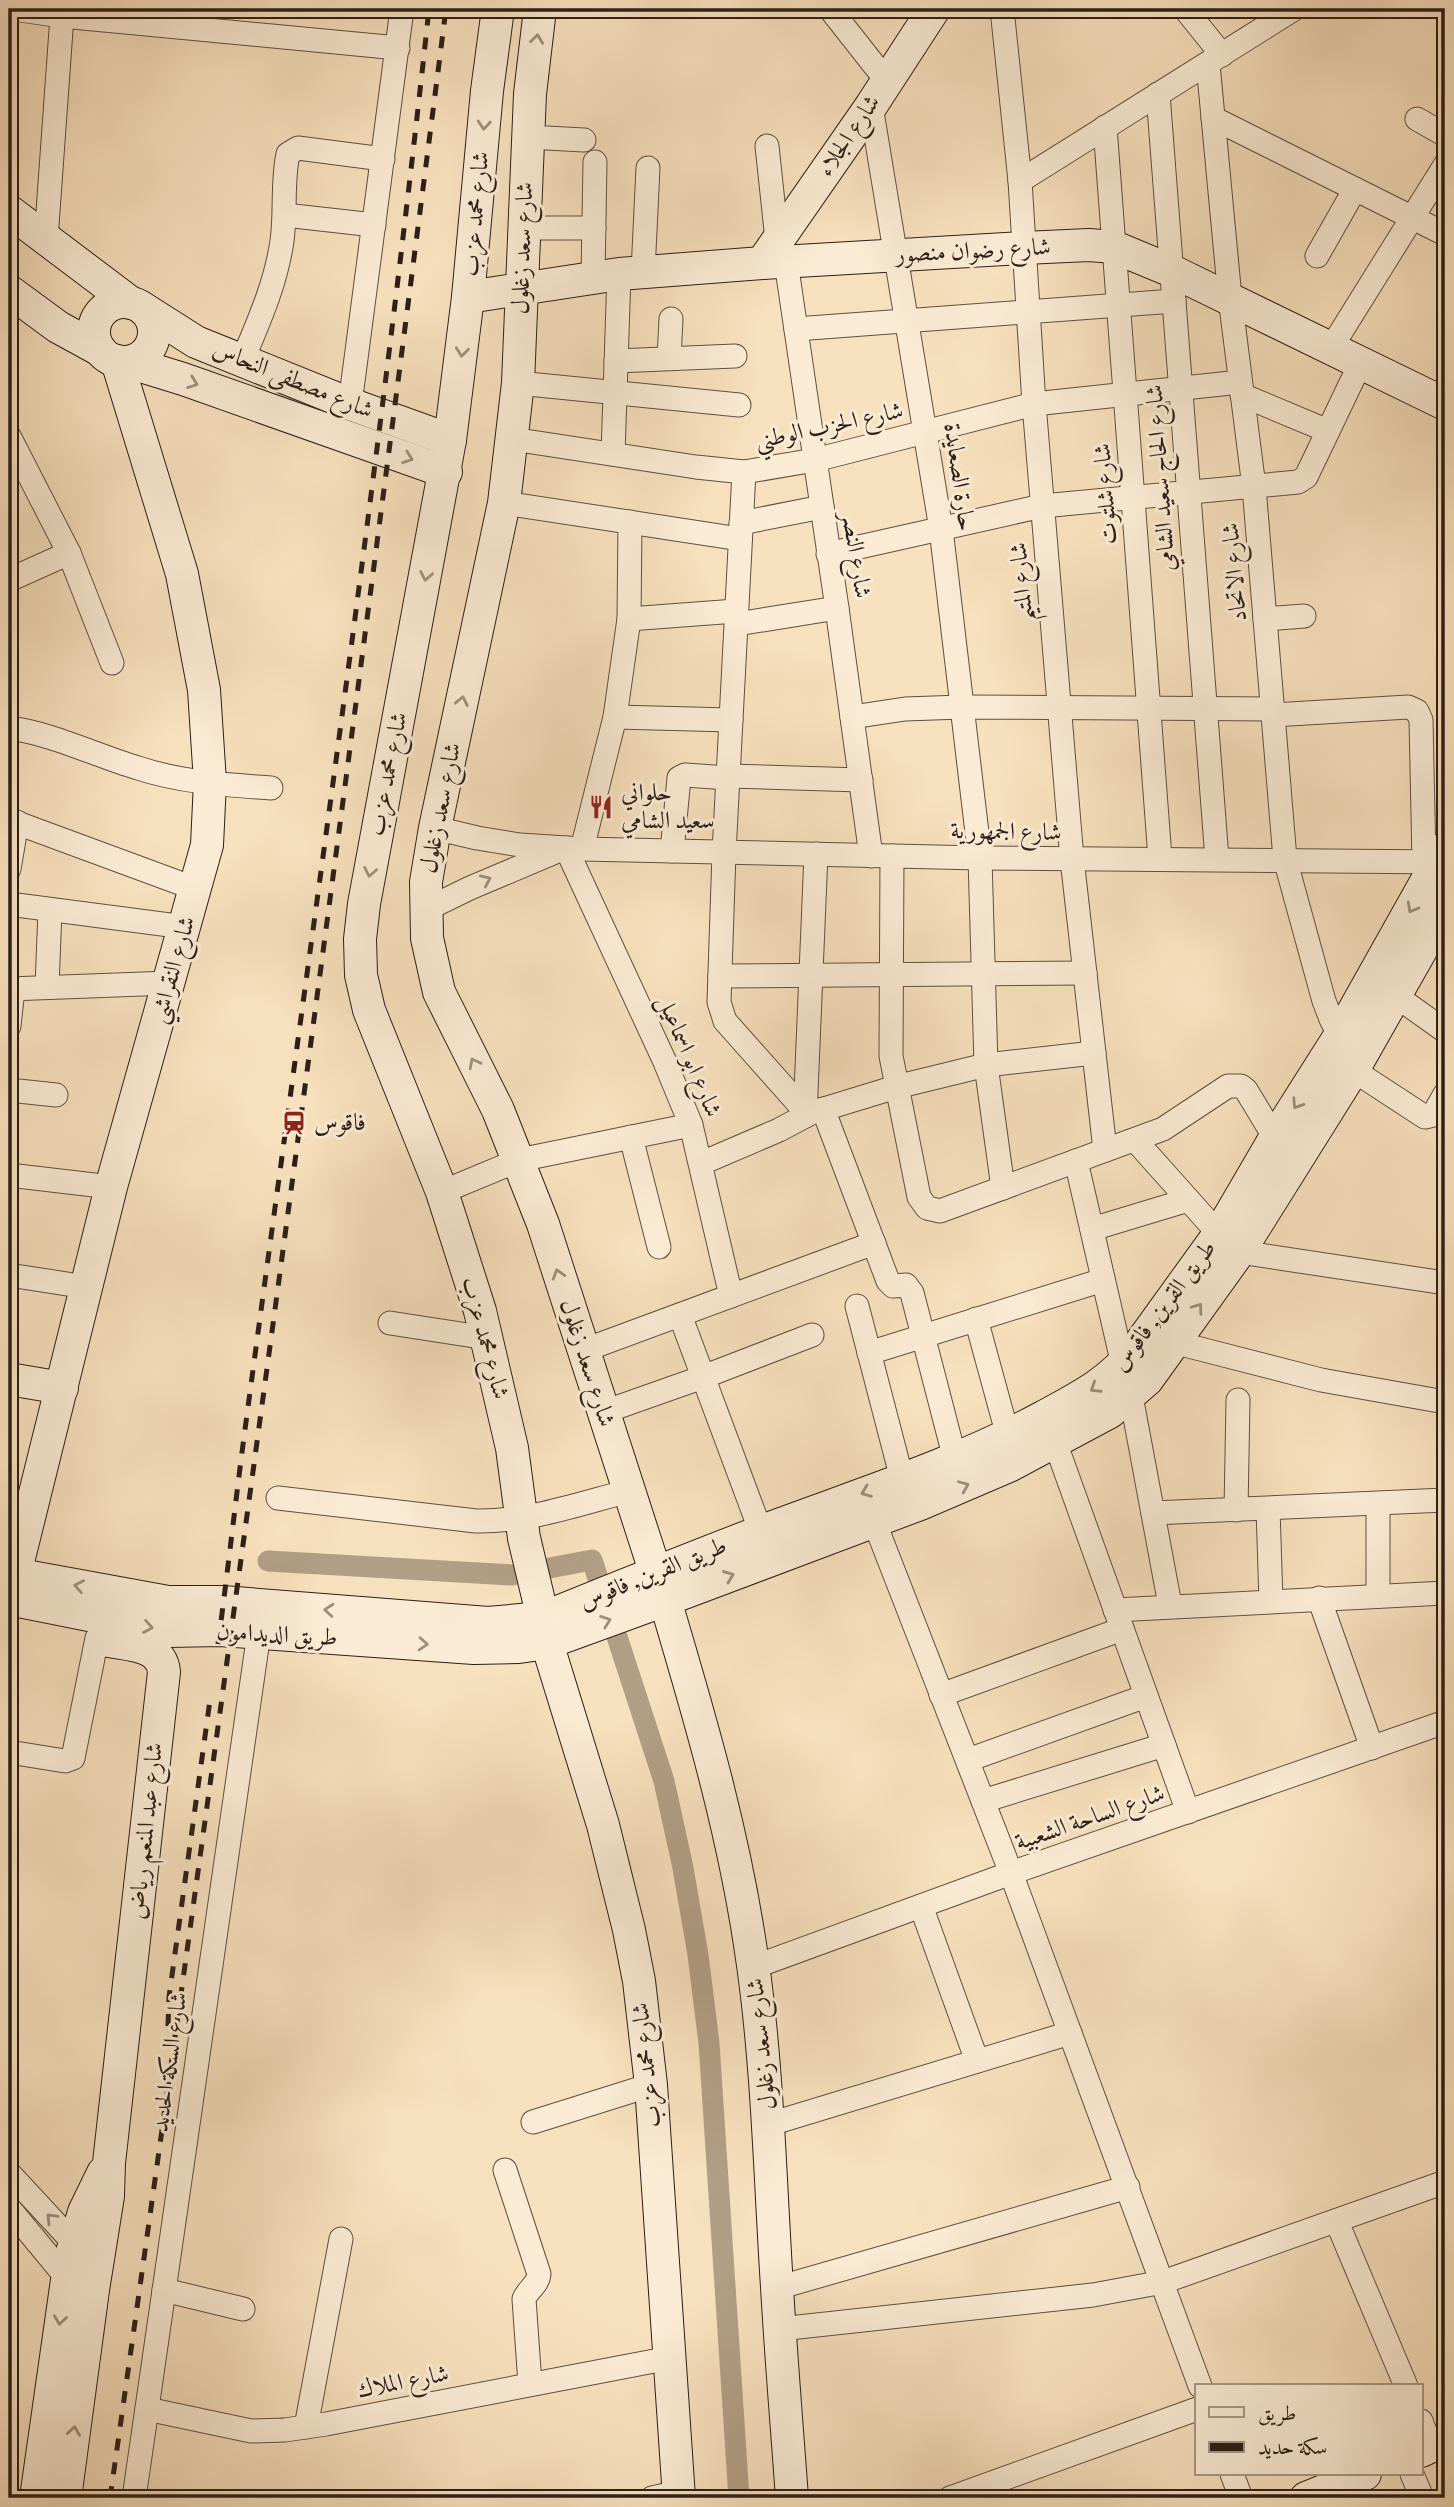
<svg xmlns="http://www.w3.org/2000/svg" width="1454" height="2507" viewBox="0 0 1454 2507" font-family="'Libre Bodoni',Amiri,serif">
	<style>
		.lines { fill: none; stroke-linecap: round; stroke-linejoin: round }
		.canal { stroke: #b29e85; stroke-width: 21 }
		.street-casing { stroke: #5f4e41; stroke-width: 25 }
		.secondary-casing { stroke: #2c1e18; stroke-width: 34 }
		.street { stroke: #faebd4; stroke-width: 23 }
		.secondary { stroke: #faebd4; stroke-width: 32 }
		.rail { stroke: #2c1e18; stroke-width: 5; stroke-dasharray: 12 12; stroke-linecap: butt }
		.oneway { stroke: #9d8f7f }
		.labels { text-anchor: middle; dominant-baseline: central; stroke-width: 6; stroke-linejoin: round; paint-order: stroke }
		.street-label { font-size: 24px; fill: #2c1e18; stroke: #faebd4 }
		.poi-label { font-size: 24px; fill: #2c1e18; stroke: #faebd4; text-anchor: start }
	</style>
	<rect width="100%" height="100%" fill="#f7e0bd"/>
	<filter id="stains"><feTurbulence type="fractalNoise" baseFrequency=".00286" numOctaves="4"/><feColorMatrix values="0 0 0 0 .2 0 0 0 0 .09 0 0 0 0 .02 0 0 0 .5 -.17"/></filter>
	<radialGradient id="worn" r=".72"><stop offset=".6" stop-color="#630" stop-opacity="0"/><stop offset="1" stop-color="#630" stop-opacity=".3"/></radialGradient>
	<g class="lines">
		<path class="canal" d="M 268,1561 L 512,1575 L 592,1560 L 664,1781 L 683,1868 L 698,1955 L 709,2043 L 739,2498"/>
		<g class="street-casing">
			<g id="street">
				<path d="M 13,9 L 62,16 L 398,48"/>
				<path d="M 830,9 L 886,80"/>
				<path d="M 1002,9 L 1020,181 L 1034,404 L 1072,859 L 1105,1150"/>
				<path d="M 1185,9 L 1222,55"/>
				<path d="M 1208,64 L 1230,298 L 1254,487 L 1285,859 L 1324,1001 L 1331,1019 L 1345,1048"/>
				<path d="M 1158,94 L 1217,859"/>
				<path d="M 871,106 L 941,529 L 980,858 L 986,1065 L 1003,1188"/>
				<path d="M 1213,118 L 1445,234"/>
				<path d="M 1417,119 L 1445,135"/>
				<path d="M 1105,127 L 1160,858"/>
				<path d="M 528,137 L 584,140"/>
				<path d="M 767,146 L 777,240"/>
				<path d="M 1020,181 L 1294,9"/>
				<path d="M 285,215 L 374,225"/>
				<path d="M 524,228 L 594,228"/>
				<path d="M 46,239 L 62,16"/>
				<path d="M 1317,256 L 1355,189"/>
				<path d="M 786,262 L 837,608 L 871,856"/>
				<path d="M 643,272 L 648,168"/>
				<path d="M 593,278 L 595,162"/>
				<path d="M 796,329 L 1174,301"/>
				<path d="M 1331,348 L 1445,165"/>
				<path d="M 669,358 L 671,319"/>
				<path d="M 243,359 C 259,321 276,283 282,241 C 286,213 282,180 288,154 L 298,148 L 383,159"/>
				<path d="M 616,361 L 735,356"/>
				<path d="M 518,383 L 739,405"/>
				<path d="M 1242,395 L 1328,431"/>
				<path d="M 350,404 L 402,9"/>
				<path d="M 9,436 L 69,553 L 112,663"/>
				<path d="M 512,439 L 696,467 L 744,472 L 815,460 L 1034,404 L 1240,382"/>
				<path d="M 613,454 L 619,274"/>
				<path d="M 744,472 L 724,853 L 719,1002 L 725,1021 L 805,1111"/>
				<path d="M 504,503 L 740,539"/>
				<path d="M 741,523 L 822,507"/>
				<path d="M 828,554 L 1042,506 L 1298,482 L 1306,477 L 1361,362"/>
				<path d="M 9,580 L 69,553"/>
				<path d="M 629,619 L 736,611"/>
				<path d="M 1265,619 L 1304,616"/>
				<path d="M 737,624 L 837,608"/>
				<path d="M 1273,715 L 1408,707 L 1417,711 L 1421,720 L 1424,862"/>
				<path d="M 615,717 L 731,720"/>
				<path d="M 852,717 L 905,709 L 962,707 L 1272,709"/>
				<path d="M 9,728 C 51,733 97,756 138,768 C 180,782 227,785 271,788"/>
				<path d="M 728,776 L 861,780"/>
				<path d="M 9,820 L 196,889"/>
				<path d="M 435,828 L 477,838 L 520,845 L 582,849 L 980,858 L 1445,862"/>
				<path d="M 566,848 L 665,1062 L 691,1125 L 731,1296"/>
				<path d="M 582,849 L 615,717 L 629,619 L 630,522"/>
				<path d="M 672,851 L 679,778 L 685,775 L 728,778"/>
				<path d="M 892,856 L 891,1056 L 919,1197 L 927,1208 L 940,1211 L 1163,1129 L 1228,1086 L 1241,1086 L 1246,1090 L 1275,1138"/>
				<path d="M 9,869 L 17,822"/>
				<path d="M 9,904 L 185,927"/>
				<path d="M 425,910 L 470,888 L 560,850"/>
				<path d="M 720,976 L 1085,973"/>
				<path d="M 47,987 L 50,910"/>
				<path d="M 9,989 L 170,983"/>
				<path d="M 1396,996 L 1445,1031"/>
				<path d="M 9,1026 L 13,989"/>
				<path d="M 1353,1070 L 1425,1117 L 1433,1115 L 1445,1094"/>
				<path d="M 9,1090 L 56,1095"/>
				<path d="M 823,1109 L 888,1281 L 893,1286 L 906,1285 L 912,1293 L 955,1459"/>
				<path d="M 805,1116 L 816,854"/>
				<path d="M 631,1137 L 659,1247"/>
				<path d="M 1135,1140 L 1219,1234"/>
				<path d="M 1076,1161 L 1123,1365"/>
				<path d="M 702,1163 L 779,1130 L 811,1113 L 896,1087 L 986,1065 L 1094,1053"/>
				<path d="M 9,1175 L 111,1187"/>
				<path d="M 442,1192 L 519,1160 L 691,1125"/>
				<path d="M 1092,1229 L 1188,1200"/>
				<path d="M 1239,1252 L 1445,1283"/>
				<path d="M 9,1275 L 86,1287"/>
				<path d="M 857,1306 L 902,1479"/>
				<path d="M 680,1315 L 761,1532"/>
				<path d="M 976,1319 L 1008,1436"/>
				<path d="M 390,1323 L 487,1338"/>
				<path d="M 1173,1342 L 1321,1380 L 1445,1402"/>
				<path d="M 582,1351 L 874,1243"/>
				<path d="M 869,1353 L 1103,1280"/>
				<path d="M 1131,1396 L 1170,1605"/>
				<path d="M 604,1412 L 703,1377 L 812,1335"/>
				<path d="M 1055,1442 L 1188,1812"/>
				<path d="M 278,1498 L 476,1521 C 529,1522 578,1504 629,1491"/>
				<path d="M 1268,1509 L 1271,1601"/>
				<path d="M 1236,1510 L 1238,1400"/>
				<path d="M 1153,1513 L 1445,1500"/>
				<path d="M 874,1521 L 1011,1873 L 1200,2386"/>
				<path d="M 1378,1596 L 1378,1505"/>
				<path d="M 1319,1598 L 1372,1748"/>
				<path d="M 1115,1610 L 1445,1593"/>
				<path d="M 941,1695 L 1122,1629"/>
				<path d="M 9,1752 L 65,1761 L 73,1758 L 97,1638"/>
				<path d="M 968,1760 L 1146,1696"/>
				<path d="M 983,1801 L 1164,1745"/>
				<path d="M 921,1906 L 977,2061"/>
				<path d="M 754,1967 L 1011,1873 L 1445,1722"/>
				<path d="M 533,2122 L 651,2085"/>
				<path d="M 770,2124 L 1070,2033"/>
				<path d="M 505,2170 L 539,2274 C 538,2285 528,2289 524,2299 L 530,2384"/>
				<path d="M 9,2173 L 73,2242 L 85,2246"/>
				<path d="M 9,2208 L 66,2277 L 77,2282"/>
				<path d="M 1337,2222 L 1406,2386"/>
				<path d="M 777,2288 L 1128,2187"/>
				<path d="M 164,2290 L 243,2309"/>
				<path d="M 780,2329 L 1093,2295 L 1163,2282 L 1445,2182"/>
				<path d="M 147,2409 L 251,2431 L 285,2430 L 326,2424 L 670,2358"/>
				<path d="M 1421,2421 L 1431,2447"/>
				<path d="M 306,2427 L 341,2239"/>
				<path d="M 1232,2474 L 1241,2498"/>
				<path d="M 1412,2474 L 1422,2498"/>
				<path d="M 134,2498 L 259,1633"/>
				<path d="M 652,2498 L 679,2492"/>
				<path d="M 950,2498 L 1197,2409"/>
			</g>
		</g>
		<g class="secondary-casing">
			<g id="secondary">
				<path d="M 498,9 L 487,91 L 468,297 L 450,440 L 364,904 L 360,939 L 361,975 L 369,1010 L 442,1192 L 480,1311 L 512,1448 L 524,1538 L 543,1618"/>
				<path d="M 540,9 L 530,94 L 518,383 L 504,503 L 435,828 L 426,882 L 427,938 L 439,992 L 498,1110 L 543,1224 L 655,1571"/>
				<path d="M 9,211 L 131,303"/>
				<path d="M 762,263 L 871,106 L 934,9"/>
				<path d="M 9,291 L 58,327 L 100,350"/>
				<path d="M 468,297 L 619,274 L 762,263 L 1024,248 L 1089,245 L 1114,247 L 1172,271 L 1445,404"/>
				<circle cx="124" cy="332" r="30"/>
				<path d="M 141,307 L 196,342 L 350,404 L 450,440"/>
				<path d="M 128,362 L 183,379 L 446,472"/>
				<path d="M 9,1379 L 62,1388"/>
				<path d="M 9,1573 L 168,1602 L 223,1602 L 488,1623 L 543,1618 C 622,1586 701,1554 781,1524 C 870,1491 960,1462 1043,1417 C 1080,1397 1109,1383 1136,1349 L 1219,1234 L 1275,1138 L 1339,1037 L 1445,848"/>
				<path d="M 15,1574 L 111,1187 L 207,845 L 210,782 L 204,690 L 182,574 L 117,361"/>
				<path d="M 9,1599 L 169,1631 L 220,1630 L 474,1648 L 519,1647 L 547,1643 L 665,1600 L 920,1504 L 1011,1465 L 1110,1412 L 1147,1380 L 1239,1252 L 1353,1070 L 1445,908"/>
				<path d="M 665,1600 C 701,1721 736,1840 753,1965 C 768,2072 770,2179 777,2287 C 781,2357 787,2428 792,2498"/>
				<path d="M 547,1643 L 603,1825 L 629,1930 L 639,1981 L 651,2085 L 679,2498"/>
				<path d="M 1421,2451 L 1445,2440"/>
				<path d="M 36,2498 L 70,2259 L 84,2212 L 103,2173"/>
				<path d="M 65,2498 L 93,2290 L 108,2196 L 109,2163 L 164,1672 C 162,1645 130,1645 109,1641"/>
				<path d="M 1306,2498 L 1365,2474"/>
			</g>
		</g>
		<use href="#street" class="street"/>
		<use href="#secondary" class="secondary"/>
		<g class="rail">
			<path d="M 218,1644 C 228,1570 236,1496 246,1422 C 309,951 378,481 429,9"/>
			<path d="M 168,2026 L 169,1997 L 210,1700"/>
			<path d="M 110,2498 C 228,1669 340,839 446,9"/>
		</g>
	</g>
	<defs><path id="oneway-chevron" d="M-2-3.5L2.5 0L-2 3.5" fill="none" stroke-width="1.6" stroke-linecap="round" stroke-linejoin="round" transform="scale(1.75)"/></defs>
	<g class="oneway">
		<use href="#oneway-chevron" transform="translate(537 39) rotate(-83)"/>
		<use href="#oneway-chevron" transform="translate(484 125) rotate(95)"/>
		<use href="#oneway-chevron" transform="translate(462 352) rotate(97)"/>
		<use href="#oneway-chevron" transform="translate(193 383) rotate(20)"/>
		<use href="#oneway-chevron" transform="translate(408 458) rotate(20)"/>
		<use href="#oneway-chevron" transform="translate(426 576) rotate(101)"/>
		<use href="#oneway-chevron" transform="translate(462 701) rotate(-78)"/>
		<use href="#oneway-chevron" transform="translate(370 872) rotate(101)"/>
		<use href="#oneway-chevron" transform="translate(486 880) rotate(-24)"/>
		<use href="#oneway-chevron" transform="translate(1412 908) rotate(119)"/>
		<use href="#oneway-chevron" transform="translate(474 1063) rotate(-117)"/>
		<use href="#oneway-chevron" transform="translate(1297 1104) rotate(123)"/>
		<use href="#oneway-chevron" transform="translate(558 1274) rotate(-107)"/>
		<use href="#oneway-chevron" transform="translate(1198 1308) rotate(-54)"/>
		<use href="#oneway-chevron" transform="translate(1095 1388) rotate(147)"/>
		<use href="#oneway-chevron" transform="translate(964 1486) rotate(-23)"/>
		<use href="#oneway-chevron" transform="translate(866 1492) rotate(159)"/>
		<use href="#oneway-chevron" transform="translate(729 1576) rotate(-21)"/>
		<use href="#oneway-chevron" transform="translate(79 1586) rotate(-169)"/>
		<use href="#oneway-chevron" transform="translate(329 1610) rotate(-175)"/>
		<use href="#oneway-chevron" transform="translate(606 1621) rotate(-20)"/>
		<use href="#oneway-chevron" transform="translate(148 1627) rotate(10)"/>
		<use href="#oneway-chevron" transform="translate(423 1644) rotate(4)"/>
		<use href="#oneway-chevron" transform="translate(51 2218) rotate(-134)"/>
		<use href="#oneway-chevron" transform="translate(60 2320) rotate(98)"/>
		<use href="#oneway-chevron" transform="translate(74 2431) rotate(-82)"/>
	</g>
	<defs>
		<g id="restaurant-bare" transform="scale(1.89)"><path d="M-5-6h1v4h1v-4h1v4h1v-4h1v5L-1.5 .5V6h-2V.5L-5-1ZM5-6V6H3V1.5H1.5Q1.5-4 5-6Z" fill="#8f2418" stroke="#faebd4" stroke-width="2.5" paint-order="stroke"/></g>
		<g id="station-bare" transform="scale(1.89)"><path d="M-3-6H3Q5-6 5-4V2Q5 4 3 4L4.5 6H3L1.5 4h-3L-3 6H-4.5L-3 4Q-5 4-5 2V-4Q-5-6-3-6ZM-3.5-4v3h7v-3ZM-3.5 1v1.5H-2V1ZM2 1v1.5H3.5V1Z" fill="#8f2418" stroke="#faebd4" stroke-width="2.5" paint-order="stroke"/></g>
	</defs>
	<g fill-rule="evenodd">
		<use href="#restaurant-bare" x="601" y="807"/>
		<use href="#station-bare" x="294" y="1123"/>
	</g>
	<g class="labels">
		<g class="street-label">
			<text transform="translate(849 136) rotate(-56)">شارع الجلاء</text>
			<text transform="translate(476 214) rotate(-85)">شارع محمد عزب</text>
			<text transform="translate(523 248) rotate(-88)">شارع سعد زغلول</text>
			<text transform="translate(973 251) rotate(-3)">شارع رضوان منصور</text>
			<text transform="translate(293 380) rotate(22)">شارع مصطفى النحاس</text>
			<text transform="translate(829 426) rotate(-12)">شارع الحزب الوطني</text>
			<text transform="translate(959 477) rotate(82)">حارة الصعايدة</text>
			<text transform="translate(1161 478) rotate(-94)">شارع الحاج سعيد الشامي</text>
			<text transform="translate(1106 494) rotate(-94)">شارع شلتوت</text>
			<text transform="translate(856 555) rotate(81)">شارع النصر</text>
			<text transform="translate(1235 572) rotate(-95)">شارع الاتحاد</text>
			<text transform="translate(1022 582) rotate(-95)">شارع المتيم</text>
			<text transform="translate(388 774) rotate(-79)">شارع محمد عزب</text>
			<text transform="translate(441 808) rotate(-79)">شارع سعد زغلول</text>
			<text transform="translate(1006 832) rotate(1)">شارع الجمهورية</text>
			<text transform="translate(173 970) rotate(-74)">شارع النقراشي</text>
			<text transform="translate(689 1056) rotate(67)">شارع ابو اسماعيل</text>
			<text transform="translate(1164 1306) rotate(-53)">طريق القرين, فاقوس</text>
			<text transform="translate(485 1338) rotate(75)">شارع محمد عزب</text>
			<text transform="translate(587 1363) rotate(72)">شارع سعد زغلول</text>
			<text transform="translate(653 1574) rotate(-22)">طريق القرين, فاقوس</text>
			<text transform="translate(277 1635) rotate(3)">طريق الديدامون</text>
			<text transform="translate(1090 1818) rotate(-19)">شارع الساحة الشعبية</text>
			<text transform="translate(146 1831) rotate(-84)">شارع عبد المنعم رياض</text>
			<text transform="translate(762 2044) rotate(-96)">شارع سعد زغلول</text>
			<text transform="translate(170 2062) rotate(-82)">شارع السكة الحديد</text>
			<text transform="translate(647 2065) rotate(-96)">شارع محمد عزب</text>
			<text transform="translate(403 2382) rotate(-11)">شارع الملاك</text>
		</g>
		<g class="poi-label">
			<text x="621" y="793">حلواني<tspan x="621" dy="28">سعيد الشامي</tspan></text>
			<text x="314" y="1123">فاقوس</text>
		</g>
	</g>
	<rect width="1454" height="2507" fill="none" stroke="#f7e0bd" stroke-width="35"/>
	<rect x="10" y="10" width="1433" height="2486" fill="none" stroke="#2c1e18" stroke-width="3.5"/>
	<rect x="18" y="18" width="1419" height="2472" fill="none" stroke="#2c1e18" stroke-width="2"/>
	<rect x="1195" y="2384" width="228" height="91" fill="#faebd4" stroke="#a89989" stroke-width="2"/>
	<rect x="1209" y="2407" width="35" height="10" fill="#faebd4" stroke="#a89989" stroke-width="2"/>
	<text x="1258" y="2420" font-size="21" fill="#2c1e18">طريق</text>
	<rect x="1209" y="2442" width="35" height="10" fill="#2c1e18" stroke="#a89989" stroke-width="2"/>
	<text x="1258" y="2454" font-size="21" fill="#2c1e18">سكة حديد</text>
	<rect width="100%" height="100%" filter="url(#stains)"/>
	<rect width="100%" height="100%" fill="url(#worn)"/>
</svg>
